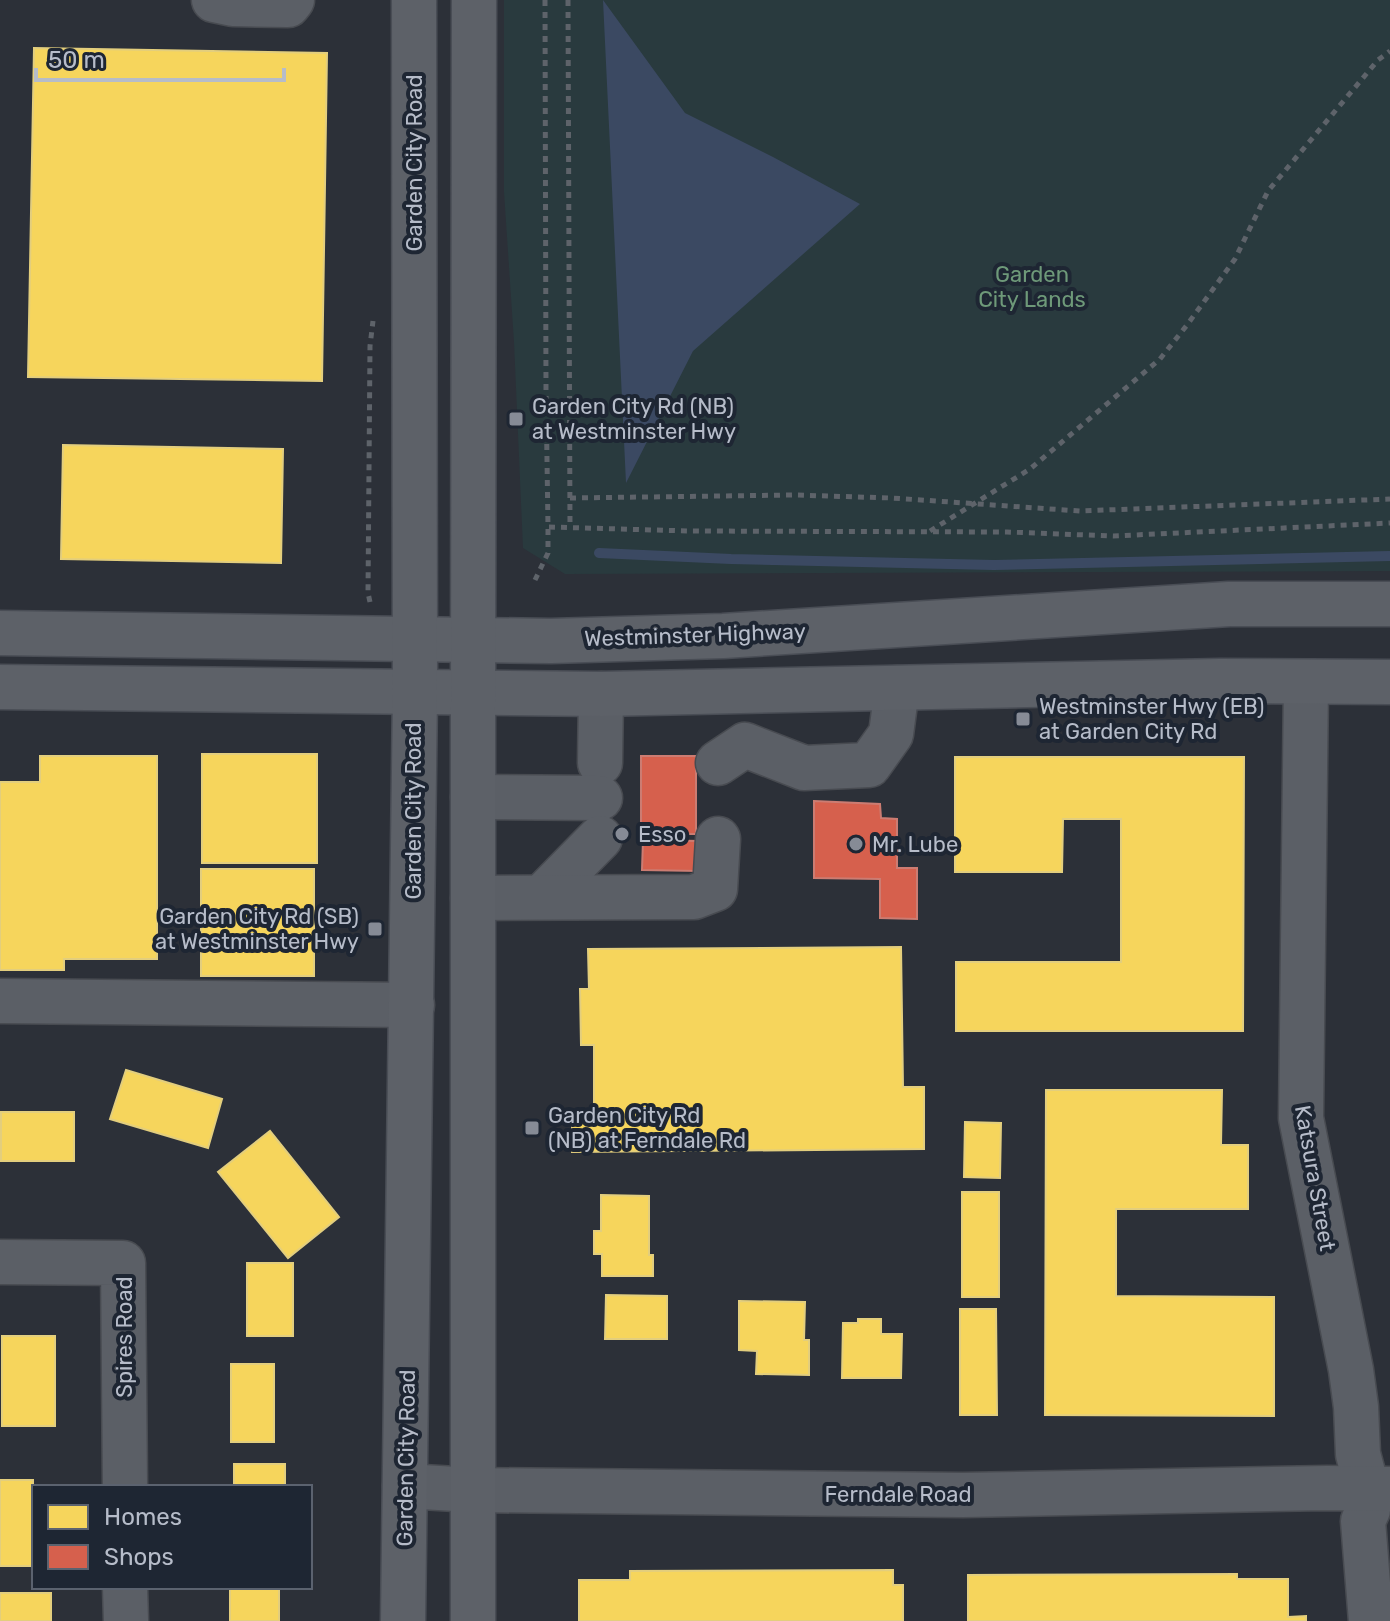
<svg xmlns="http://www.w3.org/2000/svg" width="1390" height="1621" viewBox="0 0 1390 1621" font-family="Rubik,sans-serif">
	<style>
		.green { fill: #293a3e }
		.water { fill: #3b4962 }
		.homes { fill: #f6d55c; stroke: #e3ce7d; stroke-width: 2 }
		.shops { fill: #d6604d; stroke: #cc7c72; stroke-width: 2 }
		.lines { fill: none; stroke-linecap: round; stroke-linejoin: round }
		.stream { stroke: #3b4962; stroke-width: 10 }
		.minor-casing { stroke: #484b51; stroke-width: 47 }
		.major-casing { stroke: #494d55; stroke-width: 47 }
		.path { stroke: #5e636a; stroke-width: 5; stroke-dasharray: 6 6; stroke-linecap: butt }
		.minor { stroke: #5b5f66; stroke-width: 44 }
		.major { stroke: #5d6168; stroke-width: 44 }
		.poi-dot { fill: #868b96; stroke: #1e2633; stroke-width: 3 }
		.labels { text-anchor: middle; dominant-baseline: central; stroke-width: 8; stroke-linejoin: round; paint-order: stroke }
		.street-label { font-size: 22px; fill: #b6bcc9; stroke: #1e2633 }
		.park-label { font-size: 22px; fill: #6e9979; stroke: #1e2633 }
		.poi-label { font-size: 22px; fill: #b6bcc9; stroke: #1e2633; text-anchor: start }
	</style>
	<rect width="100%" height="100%" fill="#2c3038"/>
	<path class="green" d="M 504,0 L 1390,0 L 1390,571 L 565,574 L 523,548 L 514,342 L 504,192 Z"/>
	<path class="water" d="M 603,0 L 685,113 L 773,157 L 860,204 L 693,351 L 626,483 Z"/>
	<g class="homes">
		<path d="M 34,48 L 327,53 L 322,381 L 28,377 Z"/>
		<path d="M 63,445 L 283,449 L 281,563 L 61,559 Z"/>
		<rect x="202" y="754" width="115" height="109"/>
		<path d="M 40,756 L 157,756 L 157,959 L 64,959 L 64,970 L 0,970 L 0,782 L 40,782 Z"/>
		<path d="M 955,757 L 1244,757 L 1243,1031 L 956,1031 L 956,962 L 1121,962 L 1121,819 L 1063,819 L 1062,872 L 955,872 Z"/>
		<rect x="201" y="869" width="113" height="107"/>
		<path d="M 901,947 L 903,1087 L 924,1087 L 924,1149 L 572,1152 L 572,1113 L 594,1113 L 594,1045 L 581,1045 L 580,989 L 589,989 L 588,949 Z"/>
		<path d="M 126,1070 L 222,1099 L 208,1148 L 110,1119 Z"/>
		<path d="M 1046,1090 L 1222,1090 L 1221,1145 L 1248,1145 L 1248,1209 L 1116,1209 L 1116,1296 L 1274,1297 L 1274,1416 L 1045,1415 Z"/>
		<rect x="1" y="1112" width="73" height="49"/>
		<path d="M 965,1122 L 1001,1123 L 1000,1178 L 964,1177 Z"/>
		<path d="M 270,1131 L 339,1217 L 288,1258 L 218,1172 Z"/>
		<rect x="962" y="1192" width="37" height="105"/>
		<path d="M 601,1195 L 649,1196 L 649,1255 L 653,1255 L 653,1276 L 602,1276 L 602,1254 L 594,1254 L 594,1231 L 601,1231 Z"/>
		<rect x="247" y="1263" width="46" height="73"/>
		<path d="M 606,1295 L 667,1296 L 667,1339 L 605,1339 Z"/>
		<path d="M 739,1301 L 805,1302 L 804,1340 L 809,1340 L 809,1375 L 756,1374 L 757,1351 L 739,1350 Z"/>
		<path d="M 960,1309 L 996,1309 L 997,1415 L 960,1415 Z"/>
		<path d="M 858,1319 L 881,1319 L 881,1334 L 902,1334 L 901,1378 L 842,1378 L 843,1323 L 858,1323 Z"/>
		<rect x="2" y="1336" width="53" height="90"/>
		<rect x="231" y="1364" width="43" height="78"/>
		<rect x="234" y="1464" width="51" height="23"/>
		<rect x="0" y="1480" width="33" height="86"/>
		<path d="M 893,1570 L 893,1585 L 903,1585 L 903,1621 L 579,1621 L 579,1580 L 630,1580 L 630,1571 Z"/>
		<path d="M 1237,1574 L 1237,1579 L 1288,1579 L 1288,1617 L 1306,1616 L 1306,1621 L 968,1621 L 968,1575 Z"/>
		<rect x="230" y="1587" width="49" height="34"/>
		<rect x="0" y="1593" width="51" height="28"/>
	</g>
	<g class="shops">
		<rect x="641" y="756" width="55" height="78"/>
		<path d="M 814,801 L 880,804 L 881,818 L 897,819 L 897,868 L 917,868 L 917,919 L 880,918 L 880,879 L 814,878 Z"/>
		<path d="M 643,840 L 700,841 L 699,871 L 642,870 Z"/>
	</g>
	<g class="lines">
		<path class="stream" d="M 599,553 L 731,559 L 994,565 L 1390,556"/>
		<g class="minor-casing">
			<g id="minor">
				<path d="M 214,0 L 233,4 L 288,5 L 292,0"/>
				<path d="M 1306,683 L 1301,1118 L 1351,1370 L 1356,1407 L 1358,1454 L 1367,1488 L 1368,1510 L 1363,1521 L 1371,1621"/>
				<path d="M 600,763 L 601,694"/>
				<path d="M 718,763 L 745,745 L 804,768 L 869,765 L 891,734 L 897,688"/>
				<path d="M 473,797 L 600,798"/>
				<path d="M 542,897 L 600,838"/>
				<path d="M 473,898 L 694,897 L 715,889 L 718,839"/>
				<path d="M 0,1001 L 412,1005"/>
				<path d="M 0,1262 L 123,1263 L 125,1487"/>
				<path d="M 405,1486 L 473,1490 L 963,1495 L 1327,1488 L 1390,1489"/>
				<path d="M 125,1587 L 126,1621"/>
			</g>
		</g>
		<g class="major-casing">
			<g id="major">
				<path d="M 0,633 L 551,641 L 723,636 L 1229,604 L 1390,604"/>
				<path d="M 0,687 L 601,694 L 1220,681 L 1390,682"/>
				<path d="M 403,1621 L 415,693 L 414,0"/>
				<path d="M 473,1621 L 473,711 L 474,0"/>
			</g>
		</g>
		<g class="path">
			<path d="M 545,0 L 546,393 L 548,527 L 691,531 L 1007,532 L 1113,536 L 1390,523"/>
			<path d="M 568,0 L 570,526"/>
			<path d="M 570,498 L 795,495 L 892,498 L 1080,511 L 1390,499"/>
			<path d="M 930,531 L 1030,469 L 1160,359 L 1187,325 L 1235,259 L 1268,191 L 1378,60 L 1390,51"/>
			<path d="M 535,580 L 548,553 L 548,527"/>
			<path d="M 370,602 L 368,593 L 370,346 L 373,321"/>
		</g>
		<use href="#minor" class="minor"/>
		<use href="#major" class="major"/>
	</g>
	<g class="poi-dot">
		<rect x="508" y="411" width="16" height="16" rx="4"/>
		<rect x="1015" y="711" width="16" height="16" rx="4"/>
		<circle cx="622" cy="834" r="8"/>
		<circle cx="856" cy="844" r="8"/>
		<rect x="367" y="921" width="16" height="16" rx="4"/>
		<rect x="524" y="1120" width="16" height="16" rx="4"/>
	</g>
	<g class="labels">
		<g class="street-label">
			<text transform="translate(414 163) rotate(-90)">Garden City Road</text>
			<text transform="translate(695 635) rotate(-2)">Westminster Highway</text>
			<text transform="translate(413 811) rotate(-90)">Garden City Road</text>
			<text transform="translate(1315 1178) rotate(80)">Katsura Street</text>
			<text transform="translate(124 1337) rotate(-90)">Spires Road</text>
			<text transform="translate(406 1458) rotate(-89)">Garden City Road</text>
			<text x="898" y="1494">Ferndale Road</text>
		</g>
		<g class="park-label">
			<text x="1032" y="274">Garden<tspan x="1032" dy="25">City Lands</tspan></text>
		</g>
		<g class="poi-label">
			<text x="532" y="406">Garden City Rd (NB)<tspan x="532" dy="25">at Westminster Hwy</tspan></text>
			<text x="1039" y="706">Westminster Hwy (EB)<tspan x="1039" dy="25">at Garden City Rd</tspan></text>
			<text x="638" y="834">Esso</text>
			<text x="872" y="844">Mr. Lube</text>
			<text x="359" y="916" text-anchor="end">Garden City Rd (SB)<tspan x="359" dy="25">at Westminster Hwy</tspan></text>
			<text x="548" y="1115">Garden City Rd<tspan x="548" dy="25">(NB) at Ferndale Rd</tspan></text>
		</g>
	</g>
	<rect x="32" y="1485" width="280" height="104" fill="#1e2633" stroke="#5b626f" stroke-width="2"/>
	<rect x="48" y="1505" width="40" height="24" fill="#f6d55c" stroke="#5b626f" stroke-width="2"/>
	<text x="104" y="1525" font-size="24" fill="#b6bcc9">Homes</text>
	<rect x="48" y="1545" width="40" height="24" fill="#d6604d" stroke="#5b626f" stroke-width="2"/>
	<text x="104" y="1565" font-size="24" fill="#b6bcc9">Shops</text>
	<path d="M36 68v12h248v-12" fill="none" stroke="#b6bcc9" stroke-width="4"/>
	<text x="48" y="68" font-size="24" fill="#b6bcc9" stroke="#1e2633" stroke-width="6" paint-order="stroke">50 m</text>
</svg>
